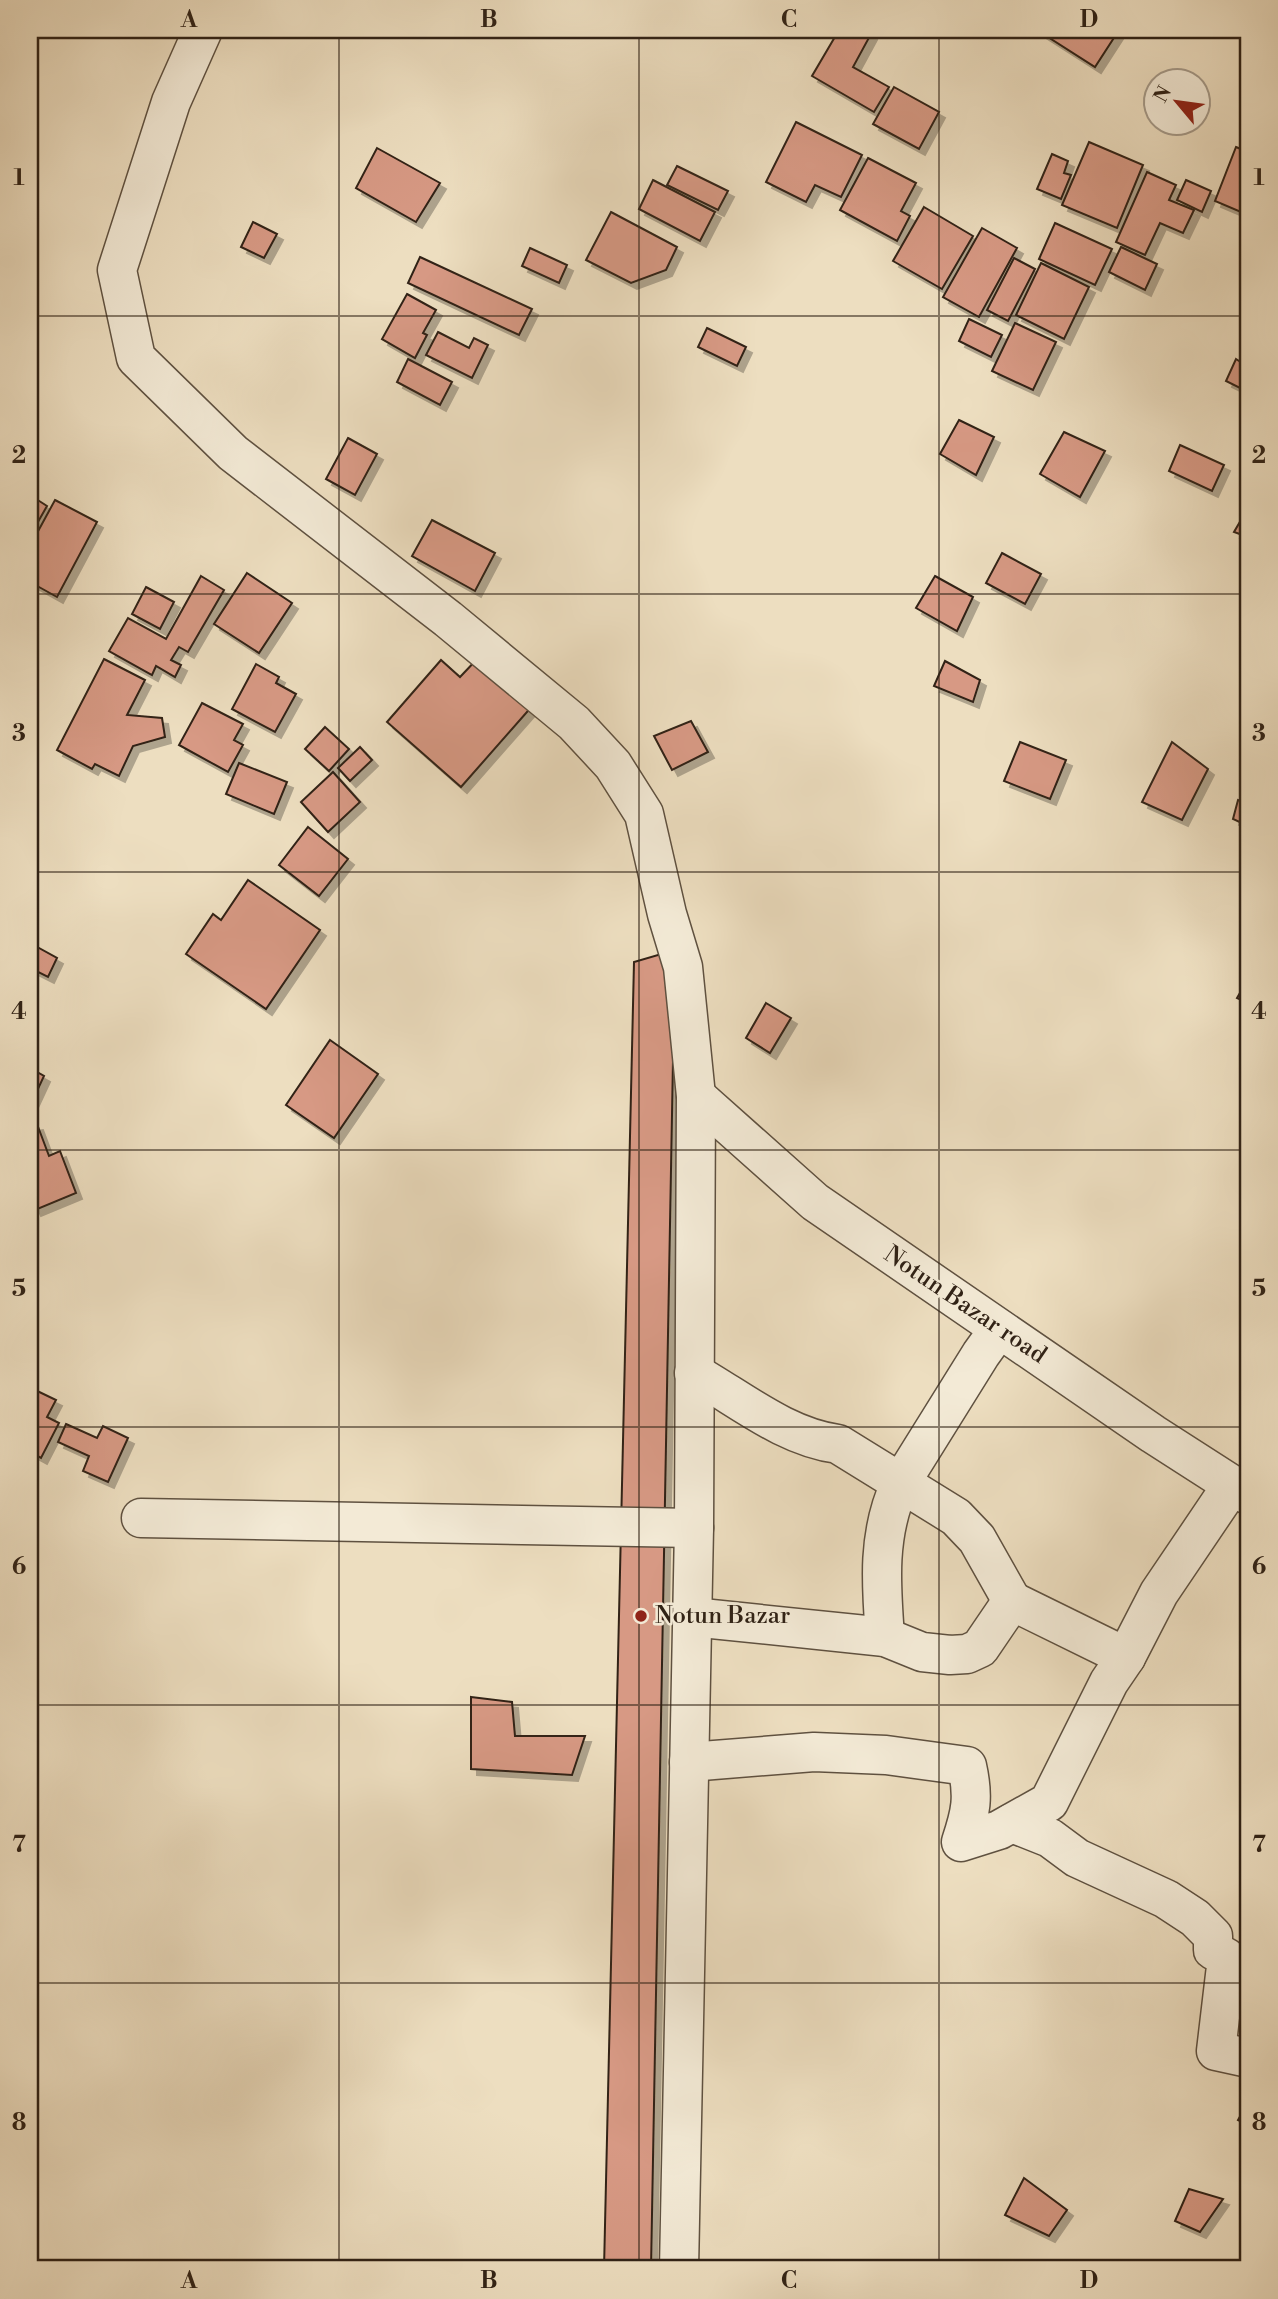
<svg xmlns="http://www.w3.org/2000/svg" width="1278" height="2299" viewBox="0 0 1278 2299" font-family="'Libre Bodoni',serif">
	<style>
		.building { fill: #d79984; stroke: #302216; stroke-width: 2; filter: url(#shadow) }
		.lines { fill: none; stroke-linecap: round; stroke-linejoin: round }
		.minor-casing { stroke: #5f5140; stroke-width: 41 }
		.minor { stroke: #f3ead6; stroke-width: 38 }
		.grid { fill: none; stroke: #302216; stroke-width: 2; stroke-opacity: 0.55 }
		.poi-dot { fill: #8f2418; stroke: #f3ead6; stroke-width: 2.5 }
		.labels { text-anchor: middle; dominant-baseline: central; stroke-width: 5; stroke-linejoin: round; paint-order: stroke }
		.street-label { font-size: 24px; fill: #302216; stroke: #f3ead6 }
		.poi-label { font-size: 24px; fill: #302216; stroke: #f3ead6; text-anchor: start }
		.neatline { fill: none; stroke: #302216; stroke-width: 2.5 }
		.grid-label { font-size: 23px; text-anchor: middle; font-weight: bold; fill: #302216 }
	</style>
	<defs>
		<filter id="shadow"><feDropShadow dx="6" dy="6" stdDeviation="0" flood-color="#0004"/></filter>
	</defs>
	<rect width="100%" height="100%" fill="#eddec0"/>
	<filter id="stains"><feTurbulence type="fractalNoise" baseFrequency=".00286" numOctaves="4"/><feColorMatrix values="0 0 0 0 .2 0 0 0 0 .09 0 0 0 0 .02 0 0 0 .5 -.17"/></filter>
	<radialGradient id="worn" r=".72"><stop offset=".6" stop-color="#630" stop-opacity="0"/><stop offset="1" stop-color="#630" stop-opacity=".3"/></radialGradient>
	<g class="building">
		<path d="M 839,30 L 864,30 L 871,34 L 853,67 L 889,87 L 874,112 L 812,76 Z"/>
		<path d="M 1037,30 L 1119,30 L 1095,67 Z"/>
		<path d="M 894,87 L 939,112 L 919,149 L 873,124 Z"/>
		<path d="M 796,122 L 862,155 L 841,197 L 815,185 L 806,202 L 766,182 Z"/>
		<path d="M 1089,142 L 1143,165 L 1117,228 L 1062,205 Z"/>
		<path d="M 1236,147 L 1248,152 L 1248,215 L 1215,201 Z"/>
		<path d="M 377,148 L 440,183 L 416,222 L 356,188 Z"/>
		<path d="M 1052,154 L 1068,161 L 1064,173 L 1071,175 L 1061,199 L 1037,189 Z"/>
		<path d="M 868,158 L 916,183 L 901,211 L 910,216 L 897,241 L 840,210 Z"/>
		<path d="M 677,166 L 728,191 L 718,210 L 667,185 Z"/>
		<path d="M 1147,172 L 1176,185 L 1169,200 L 1194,210 L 1183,233 L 1160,223 L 1145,255 L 1116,242 Z"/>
		<path d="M 653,180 L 715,212 L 700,241 L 639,209 Z"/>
		<path d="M 1186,180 L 1211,191 L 1202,212 L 1177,200 Z"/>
		<path d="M 924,207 L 973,236 L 942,289 L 893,261 Z"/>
		<path d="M 611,212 L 677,247 L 666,270 L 631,283 L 586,260 Z"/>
		<path d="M 253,222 L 277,234 L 264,258 L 241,247 Z"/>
		<path d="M 1055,223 L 1112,249 L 1095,285 L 1039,259 Z"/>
		<path d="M 982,228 L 1017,248 L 979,317 L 943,297 Z"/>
		<path d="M 1121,247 L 1157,264 L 1145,290 L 1109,272 Z"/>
		<path d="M 530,248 L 567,265 L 559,283 L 522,266 Z"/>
		<path d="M 420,257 L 532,309 L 519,335 L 408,283 Z"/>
		<path d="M 1014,258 L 1035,269 L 1008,321 L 987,310 Z"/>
		<path d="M 1041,263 L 1089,287 L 1064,339 L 1016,315 Z"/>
		<path d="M 407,294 L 436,310 L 423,333 L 427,335 L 415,358 L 382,339 Z"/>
		<path d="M 969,319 L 1002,335 L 991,357 L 959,341 Z"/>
		<path d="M 1015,323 L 1056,342 L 1033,390 L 992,371 Z"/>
		<path d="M 707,328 L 746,347 L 737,366 L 698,347 Z"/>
		<path d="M 438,332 L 469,348 L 474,338 L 488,345 L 472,378 L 426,355 Z"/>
		<path d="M 408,359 L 452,382 L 440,405 L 397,382 Z"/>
		<path d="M 1236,359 L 1248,367 L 1248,392 L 1226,381 Z"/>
		<path d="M 959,420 L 994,437 L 976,475 L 940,454 Z"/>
		<path d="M 1064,432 L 1105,451 L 1080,497 L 1040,474 Z"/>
		<path d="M 348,438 L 377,454 L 355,495 L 326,479 Z"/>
		<path d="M 1180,445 L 1224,465 L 1212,491 L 1169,471 Z"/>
		<path d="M 30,495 L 47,506 L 30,536 Z"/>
		<path d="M 55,500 L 97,522 L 57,597 L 30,582 L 30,546 Z"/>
		<path d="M 1248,508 L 1248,537 L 1234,532 Z"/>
		<path d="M 432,520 L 495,553 L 475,591 L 412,556 Z"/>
		<path d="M 1002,553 L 1041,574 L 1025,604 L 986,583 Z"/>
		<path d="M 247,573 L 292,603 L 259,653 L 214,624 Z"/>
		<path d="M 201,576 L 224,590 L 188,652 L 179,647 L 171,660 L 181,665 L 175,677 L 156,666 L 152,675 L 109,651 L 128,618 L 166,639 Z"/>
		<path d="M 935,576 L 973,597 L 957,631 L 916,608 Z"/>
		<path d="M 146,587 L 174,602 L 160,629 L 132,614 Z"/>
		<path d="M 480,656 L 534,704 L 461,787 L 387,722 L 441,660 L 460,677 Z"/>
		<path d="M 104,659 L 145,680 L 127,715 L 162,718 L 165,737 L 133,746 L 119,776 L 95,764 L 92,769 L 57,750 Z"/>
		<path d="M 945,661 L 980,680 L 973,702 L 934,686 Z"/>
		<path d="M 256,664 L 279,677 L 276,683 L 296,694 L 275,732 L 232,709 Z"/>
		<path d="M 202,703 L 243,724 L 234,740 L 243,745 L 228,772 L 179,745 Z"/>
		<path d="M 691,721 L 708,752 L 672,770 L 654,736 Z"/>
		<path d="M 325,727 L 349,749 L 329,771 L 305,749 Z"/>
		<path d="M 1020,742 L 1066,760 L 1050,799 L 1004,781 Z"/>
		<path d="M 1172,742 L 1208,769 L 1182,820 L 1142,802 Z"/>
		<path d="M 360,747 L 372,760 L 350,781 L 338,768 Z"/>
		<path d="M 239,763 L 287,782 L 274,814 L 226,794 Z"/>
		<path d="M 333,772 L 360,802 L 328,832 L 301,802 Z"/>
		<path d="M 1238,800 L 1248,804 L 1248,826 L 1233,819 Z"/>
		<path d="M 308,827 L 348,859 L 319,896 L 279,865 Z"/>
		<path d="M 248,880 L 320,930 L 266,1009 L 186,954 L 213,914 L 221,920 Z"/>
		<path d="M 30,943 L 57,958 L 48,977 L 30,968 Z"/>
		<path d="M 675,950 L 651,2269 L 604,2269 L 634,962 Z"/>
		<path d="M 1248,979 L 1248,1003 L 1237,998 Z"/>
		<path d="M 766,1003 L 791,1018 L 770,1053 L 746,1038 Z"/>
		<path d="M 330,1040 L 378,1074 L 334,1138 L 286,1105 Z"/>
		<path d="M 30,1068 L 44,1076 L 30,1106 Z"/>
		<path d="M 37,1124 L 49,1156 L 60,1151 L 76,1193 L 35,1210 L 30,1198 L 30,1125 Z"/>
		<path d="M 31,1388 L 56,1400 L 47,1417 L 59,1423 L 41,1458 L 30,1452 Z"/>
		<path d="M 66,1424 L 97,1438 L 103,1426 L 128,1438 L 108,1482 L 83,1471 L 89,1456 L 58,1442 Z"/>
		<path d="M 471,1697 L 512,1702 L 515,1736 L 585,1736 L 572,1775 L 471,1769 Z"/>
		<path d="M 1248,2102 L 1248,2125 L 1238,2120 Z"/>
		<path d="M 1024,2178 L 1067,2210 L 1049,2236 L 1005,2215 Z"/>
		<path d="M 1189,2189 L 1223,2199 L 1200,2232 L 1175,2221 Z"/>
	</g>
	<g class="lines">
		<g class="minor-casing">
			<g id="minor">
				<path d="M 203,30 L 171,102 L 117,270 L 136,358 L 233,453 L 448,619 L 574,723 L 613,765 L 644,814 L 667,914 L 683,967 L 696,1096 L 694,1528 L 679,2269"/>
				<path d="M 696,1096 L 815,1202 L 1153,1434 L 1248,1495"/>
				<path d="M 694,1373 C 740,1399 785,1437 838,1444 L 956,1517 L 977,1539 L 1012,1601"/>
				<path d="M 141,1518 L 694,1528"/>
				<path d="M 692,1617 L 885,1637 L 922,1652 L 950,1655 L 967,1654 L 980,1648 L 1012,1601 L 1126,1657"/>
				<path d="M 885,1637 C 881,1584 877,1534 900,1484 L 981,1354 L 999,1329"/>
				<path d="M 689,1762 L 814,1752 L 886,1755 L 967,1766 C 974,1797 971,1812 961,1842 L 999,1830 L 1049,1802 L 1109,1682 L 1126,1657 L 1159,1593 L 1232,1485"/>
				<path d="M 1012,1823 L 1050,1838 L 1077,1858 L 1166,1899 L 1195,1918 L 1213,1936 L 1213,1950 L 1227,1958 L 1216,2051 L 1248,2058"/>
			</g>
		</g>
		<use href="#minor" class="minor"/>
	</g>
	<path class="grid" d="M 339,30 L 339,2269M 639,30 L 639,2269M 939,30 L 939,2269M 30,316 L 1248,316M 30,594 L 1248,594M 30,872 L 1248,872M 30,1150 L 1248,1150M 30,1427 L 1248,1427M 30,1705 L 1248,1705M 30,1983 L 1248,1983"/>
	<circle class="poi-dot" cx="641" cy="1616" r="7"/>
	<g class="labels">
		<g class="street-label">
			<text transform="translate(965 1305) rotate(34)">Notun Bazar road</text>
		</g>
		<g class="poi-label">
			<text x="655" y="1616">Notun Bazar</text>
		</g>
	</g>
	<rect width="1278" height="2299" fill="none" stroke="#eddec0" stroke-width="77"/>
	<g transform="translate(1177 102) rotate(299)"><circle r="33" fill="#f3ead6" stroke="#a59a89" stroke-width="2"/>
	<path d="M0-5L12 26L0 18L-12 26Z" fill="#8f2418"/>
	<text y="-10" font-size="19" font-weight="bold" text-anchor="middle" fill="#302216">N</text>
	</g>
	<rect x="38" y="38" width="1202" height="2222" class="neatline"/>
	<g class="grid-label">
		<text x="189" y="27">A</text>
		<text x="489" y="27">B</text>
		<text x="789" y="27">C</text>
		<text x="1089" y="27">D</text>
		<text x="19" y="185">1</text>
		<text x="1259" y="185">1</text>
		<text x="19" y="463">2</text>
		<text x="1259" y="463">2</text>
		<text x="19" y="741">3</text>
		<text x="1259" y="741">3</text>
		<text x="19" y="1019">4</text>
		<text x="1259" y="1019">4</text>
		<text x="19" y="1296">5</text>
		<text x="1259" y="1296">5</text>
		<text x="19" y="1574">6</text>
		<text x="1259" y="1574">6</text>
		<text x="19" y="1852">7</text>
		<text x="1259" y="1852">7</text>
		<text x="19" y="2130">8</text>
		<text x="1259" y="2130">8</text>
		<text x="189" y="2288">A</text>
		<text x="489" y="2288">B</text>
		<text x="789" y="2288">C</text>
		<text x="1089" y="2288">D</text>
	</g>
	<rect width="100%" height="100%" filter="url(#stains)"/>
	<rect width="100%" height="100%" fill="url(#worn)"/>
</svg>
